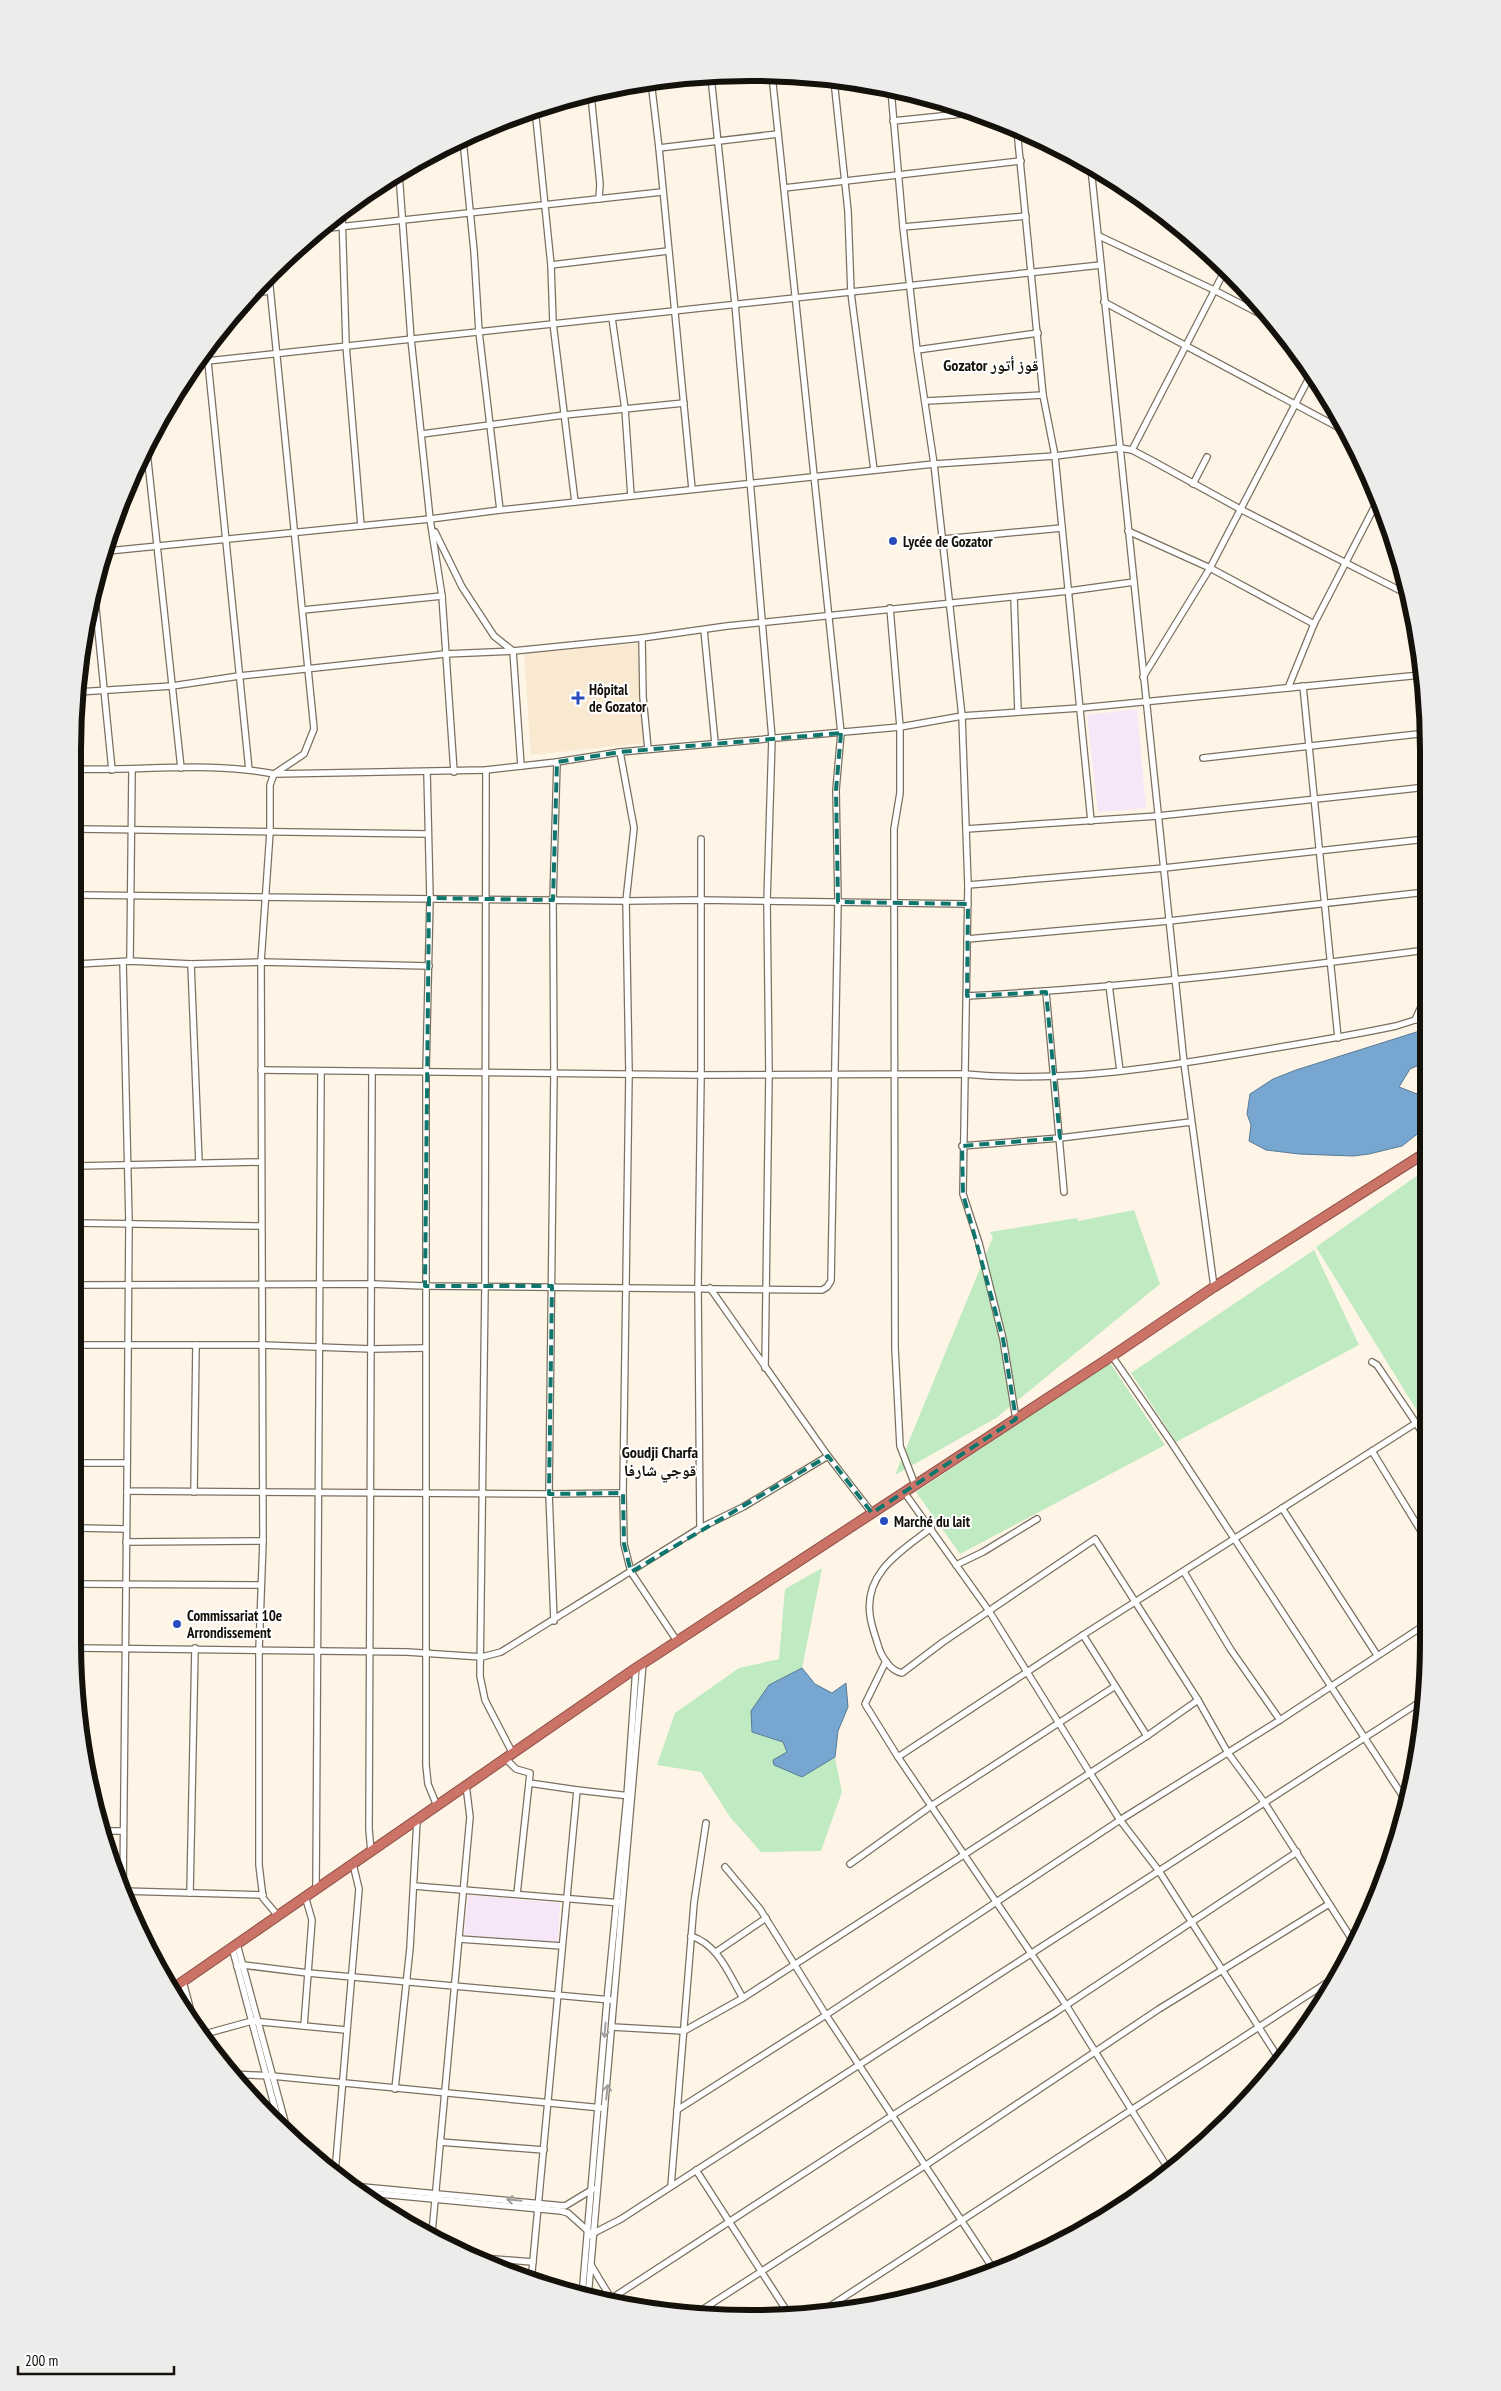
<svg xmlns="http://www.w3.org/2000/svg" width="1501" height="2391" viewBox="0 0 1501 2391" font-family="'PT Sans Narrow','Noto Naskh Arabic',sans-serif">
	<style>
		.built { fill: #f9e9d0 }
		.education { fill: #f7e6f8 }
		.green { fill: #c0eac1 }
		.water { fill: #77a7d1; stroke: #597a95 }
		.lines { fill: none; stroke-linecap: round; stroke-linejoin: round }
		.minor-casing { stroke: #7a7060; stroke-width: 8 }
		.highway-casing { stroke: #8c5047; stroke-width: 11 }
		.minor { stroke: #fff; stroke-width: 5.5 }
		.highway { stroke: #cc7368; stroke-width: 9 }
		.oneway { stroke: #a19f9d }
		.marked { fill: none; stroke: #0f766e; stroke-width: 4; stroke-dasharray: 10 6; stroke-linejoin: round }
		.poi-dot { fill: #284cbc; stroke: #fff; stroke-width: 2 }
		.labels { text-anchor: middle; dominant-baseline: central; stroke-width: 4; stroke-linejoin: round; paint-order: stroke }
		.poi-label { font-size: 15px; font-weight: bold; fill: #14100a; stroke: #fff; text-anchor: start }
		.neighbourhood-label { font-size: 16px; font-weight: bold; fill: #14100a; stroke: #fff }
		.rim { fill: none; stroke: #14100a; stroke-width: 6 }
	</style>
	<rect width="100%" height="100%" fill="#fef5e6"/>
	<path class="built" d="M 646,643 L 643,697 L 645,743 L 531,755 L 524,653 Z"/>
	<g class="education">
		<path d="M 1137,709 L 1146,808 L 1098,812 L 1087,715 Z"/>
		<path d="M 468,1895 L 560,1903 L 558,1942 L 464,1935 Z"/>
	</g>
	<g class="green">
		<path d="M 1425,1170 L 1424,1422 L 1316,1247 Z"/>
		<path d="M 1134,1210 L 1160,1284 L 996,1418 L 895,1475 L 993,1237 L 990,1232 L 1077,1218 L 1078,1221 Z"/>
		<path d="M 1314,1250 L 1359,1345 L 1176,1442 L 1131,1373 Z"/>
		<path d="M 1110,1363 L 1165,1445 L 960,1554 L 916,1492 Z"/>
		<path d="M 822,1568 L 802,1668 L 769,1685 L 752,1732 L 783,1742 L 787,1752 L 773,1760 L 802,1777 L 835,1757 L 842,1792 L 821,1851 L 761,1852 L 730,1817 L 701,1772 L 657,1765 L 675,1713 L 739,1668 L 779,1659 L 785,1589 Z"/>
	</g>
	<g class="water">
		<path d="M 1426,1029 L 1426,1062 L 1410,1069 L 1399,1087 L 1425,1097 L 1425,1128 L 1402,1146 L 1369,1154 L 1353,1156 L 1299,1154 L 1266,1150 L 1249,1141 L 1251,1125 L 1247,1114 L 1250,1094 L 1273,1079 L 1296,1070 Z"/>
		<path d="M 802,1668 L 815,1684 L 832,1693 L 846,1683 L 848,1707 L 838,1731 L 835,1757 L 802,1777 L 774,1765 L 773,1760 L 787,1752 L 783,1742 L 752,1732 L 751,1711 L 769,1685 Z"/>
	</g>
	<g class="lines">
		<g class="minor-casing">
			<g id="minor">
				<path d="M 711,77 L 735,304 L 772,738 L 767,902 L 769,1074 L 765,1368"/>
				<path d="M 834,80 L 848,211 L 851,293 L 874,470"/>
				<path d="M 651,81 L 659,148 L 692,489"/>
				<path d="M 891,90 L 903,227 L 917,350 L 934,464 L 962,716 L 968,885 L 963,1194 L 979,1243 L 1003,1339 L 1016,1419"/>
				<path d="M 591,95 L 600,184 L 599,199"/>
				<path d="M 952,106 L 953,115"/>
				<path d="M 535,108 L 551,265 L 553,323 L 575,502"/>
				<path d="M 893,121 L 971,113"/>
				<path d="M 1017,130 L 1043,395 L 1055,456 L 1091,821"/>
				<path d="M 463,140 L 474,251 L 479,332 L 500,510"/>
				<path d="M 659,148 L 778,134"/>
				<path d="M 1091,168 L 1184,1063 L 1214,1287"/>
				<path d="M 399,173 L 411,339 L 430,519 L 442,596 L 454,772"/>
				<path d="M 784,188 L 1021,161"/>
				<path d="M 342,213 L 346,345 L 361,526"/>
				<path d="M 903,227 L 1026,216"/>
				<path d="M 320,229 L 662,192"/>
				<path d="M 1099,236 L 1214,290 L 1272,320"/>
				<path d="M 551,265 L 668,251"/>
				<path d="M 269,277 L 314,729 L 304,754 L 274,774 L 270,785 L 270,832 L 261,962 L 263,1541 L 259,1650 L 259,1865 L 263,1898 L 278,1916"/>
				<path d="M 254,293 L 270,291"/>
				<path d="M 1104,302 L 1347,432"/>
				<path d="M 612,318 L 625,409 L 631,496"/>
				<path d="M 917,350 L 1038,333"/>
				<path d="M 198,362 L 1101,265"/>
				<path d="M 208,362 L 249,770"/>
				<path d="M 926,401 L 1043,395"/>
				<path d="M 422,434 L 564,415 L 684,403"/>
				<path d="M 1132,450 L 1225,270"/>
				<path d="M 147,452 L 181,768"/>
				<path d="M 1193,484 L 1207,457"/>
				<path d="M 1373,510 L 1385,517"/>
				<path d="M 1128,531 L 1210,568 L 1314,624"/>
				<path d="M 435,532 L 462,587 L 494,636 L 513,651 L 521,766"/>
				<path d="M 943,539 L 1062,528"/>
				<path d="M 108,551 L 430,519 L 500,510 L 934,464 L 1055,456 L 1120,448 L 1132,450 L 1151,460 L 1240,509 L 1405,593"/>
				<path d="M 1014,597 L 1018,712"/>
				<path d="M 95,599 L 112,770"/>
				<path d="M 890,608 L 900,727 L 900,793 L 894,829 L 895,1348 L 900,1446 L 915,1485"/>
				<path d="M 303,610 L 442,596"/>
				<path d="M 704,630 L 715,743"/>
				<path d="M 642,638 L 643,697 L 648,749"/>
				<path d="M 1143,677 L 1210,568 L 1311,374"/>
				<path d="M 1303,686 L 1338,1038"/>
				<path d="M 1288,688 L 1314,624 L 1378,500"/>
				<path d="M 78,692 L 172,686 L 239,676 L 445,654 L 513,651 L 642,638 L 727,626 L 1069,591 L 1134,582"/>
				<path d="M 620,752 L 634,828 L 626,901 L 629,1073 L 623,1493 L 624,1544 L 631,1572 L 677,1641"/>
				<path d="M 1203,758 L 1427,733"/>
				<path d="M 557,762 L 553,900 L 554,1072 L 549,1494 L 623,1493"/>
				<path d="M 78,769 C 143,771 210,761 274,774 L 486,770 L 557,762 L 620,752 L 900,727 L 962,716 L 1080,708 L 1421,675"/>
				<path d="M 486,770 L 485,1286 L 480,1676 L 485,1700 L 513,1754"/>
				<path d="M 427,772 L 430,898 L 426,1072 L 426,1765 L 428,1784 L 437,1806"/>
				<path d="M 78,829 L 428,834"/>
				<path d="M 966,829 L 1158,816 L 1427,787"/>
				<path d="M 968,885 L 1164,868 L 1426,839"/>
				<path d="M 78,895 L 626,901 L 700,900 L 968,904"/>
				<path d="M 967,939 L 1169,921 L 1426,892"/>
				<path d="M 130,961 L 132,770"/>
				<path d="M 123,962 L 129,1223 L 127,1491 L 549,1494 L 554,1621"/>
				<path d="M 78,964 L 130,961 L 191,964 L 261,962 L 429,966"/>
				<path d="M 191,964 L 199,1163"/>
				<path d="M 1109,985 L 1120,1071"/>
				<path d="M 1046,992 L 1064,1192"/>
				<path d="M 967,996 C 1120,988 1274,970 1426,950"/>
				<path d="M 1415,1020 L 1426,1018"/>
				<path d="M 261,1070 L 701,1075 L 964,1074 C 1056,1083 1149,1069 1239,1054 C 1292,1045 1344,1037 1396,1026 L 1415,1020 L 1426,996"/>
				<path d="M 962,1146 L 1060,1138 L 1191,1122"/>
				<path d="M 78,1166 L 261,1162"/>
				<path d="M 78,1223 L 261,1226"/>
				<path d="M 78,1285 L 372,1284 L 425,1286 L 822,1290 L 827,1287 L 831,1281 L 838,902 L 836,790 L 841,733 L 772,75"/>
				<path d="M 710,1288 L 828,1456 L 872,1513"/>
				<path d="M 78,1345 L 262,1345 L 372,1349 L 425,1348"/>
				<path d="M 1112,1356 L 1171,1442 L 1404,1798"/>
				<path d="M 1372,1362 L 1377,1365 L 1424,1435"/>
				<path d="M 1372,1451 L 1424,1536"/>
				<path d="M 78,1463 L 127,1463"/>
				<path d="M 194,1492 L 196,1345"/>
				<path d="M 904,1492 L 989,1611 L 1090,1773 L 1120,1820 L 1159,1871 L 1281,2062"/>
				<path d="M 1282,1508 L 1377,1655"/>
				<path d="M 78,1528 L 126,1529"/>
				<path d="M 700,1528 L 698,1287 L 701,1075 L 701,839"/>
				<path d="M 931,1528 C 902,1551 864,1572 870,1615 C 871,1625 875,1635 878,1645 C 881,1656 890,1671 902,1673 L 943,1642 L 1095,1539 L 1198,1700 L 1228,1753 L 1264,1802 L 1353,1941"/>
				<path d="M 126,1542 L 263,1541"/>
				<path d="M 956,1565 L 983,1552 L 1037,1519"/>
				<path d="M 1184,1572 L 1231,1650 L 1280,1720"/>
				<path d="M 78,1584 L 261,1585"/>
				<path d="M 1083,1635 L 1147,1736"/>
				<path d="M 78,1648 L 407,1652 L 482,1657 L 501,1652 L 700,1528 L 743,1507 L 828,1456"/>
				<path d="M 886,1661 L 865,1704 L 898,1757 L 1083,1635 L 1416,1423 L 1424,1423"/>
				<path d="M 898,1757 L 1066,2005 L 1169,2170"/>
				<path d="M 506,1759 L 516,1769 L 530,1773 L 529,1783 L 577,1790 L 531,2282"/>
				<path d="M 577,1790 L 630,1796"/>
				<path d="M 102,1831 L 123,1831"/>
				<path d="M 371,1852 L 369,1829 L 372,1073"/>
				<path d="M 850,1864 L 931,1806 L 1114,1687"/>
				<path d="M 725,1867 L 760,1909 L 826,2015 L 994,2270"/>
				<path d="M 414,1886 L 621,1903"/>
				<path d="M 316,1889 L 321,1072"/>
				<path d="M 122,1891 L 263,1895"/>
				<path d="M 123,1891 L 127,1491"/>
				<path d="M 190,1893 L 195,1648"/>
				<path d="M 517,1894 L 529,1783"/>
				<path d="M 691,1936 C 719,1945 729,1975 743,1998"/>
				<path d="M 459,1939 L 562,1946"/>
				<path d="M 237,1944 L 288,2133"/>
				<path d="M 232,1947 L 280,2127"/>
				<path d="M 716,1952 L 766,1918"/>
				<path d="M 237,1967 L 243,1965 L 308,1973 L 611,2000"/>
				<path d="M 183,1981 L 194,2023"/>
				<path d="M 304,2026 L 312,1920 L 305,1896"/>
				<path d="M 612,2027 L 684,2031 L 743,1998 L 1147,1736 L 1198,1700"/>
				<path d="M 201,2035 L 252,2021 L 346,2030"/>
				<path d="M 231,2074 L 272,2076 L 602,2108"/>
				<path d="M 395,2089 L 410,1948 L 417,1820"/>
				<path d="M 677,2110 L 826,2015 L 1120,1820 L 1280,1720 L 1423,1626"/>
				<path d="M 440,2142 L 544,2150"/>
				<path d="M 696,2170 L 790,2316"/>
				<path d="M 335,2173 L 359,1889 L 353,1864"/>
				<path d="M 352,2186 L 565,2206 L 593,2189"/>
				<path d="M 671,2186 L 694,1903 L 706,1823"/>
				<path d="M 359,2192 L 561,2211 L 568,2213 L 588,2231"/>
				<path d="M 1101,2217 L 1150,2186"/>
				<path d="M 432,2233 L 470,1817 L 466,1785"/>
				<path d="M 588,2236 L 621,2219 L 1423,1700"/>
				<path d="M 482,2258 L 533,2262"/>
				<path d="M 591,2265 L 615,2305"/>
				<path d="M 582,2296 L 607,2000 L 627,1796 L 636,1668"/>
				<path d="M 588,2297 L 643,1664"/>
				<path d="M 606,2302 L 893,2115 L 1056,2012 L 1297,1852"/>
				<path d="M 697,2313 L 926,2165 L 1159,2009 L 1329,1904"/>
				<path d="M 818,2314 L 1331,1980"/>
			</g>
		</g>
		<g class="highway-casing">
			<path id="highway" d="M 172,1989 L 636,1668 L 1112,1356 L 1214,1287 L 1425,1153"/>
		</g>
		<use href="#minor" class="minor"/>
		<use href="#highway" class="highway"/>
	</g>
	<defs><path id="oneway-shaft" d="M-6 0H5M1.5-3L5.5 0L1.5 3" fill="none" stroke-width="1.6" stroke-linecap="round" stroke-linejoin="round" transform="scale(1.25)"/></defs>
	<g class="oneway">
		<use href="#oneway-shaft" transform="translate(605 2030) rotate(95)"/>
		<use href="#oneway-shaft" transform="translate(607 2092) rotate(-84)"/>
		<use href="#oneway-shaft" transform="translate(514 2200) rotate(-175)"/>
	</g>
	<path class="marked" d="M 841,733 L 836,790 L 838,902 L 968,904 L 967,996 L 1046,992 L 1060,1138 L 962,1146 L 963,1194 L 1003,1339 L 1016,1419 L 872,1513 L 828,1456 L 631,1572 L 624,1544 L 623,1493 L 549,1494 L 552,1286 L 425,1286 L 429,898 L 553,900 L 557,762 L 620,752 Z"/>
	<g class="poi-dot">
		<circle cx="893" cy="541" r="5"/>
		<path d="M575.5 690.5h5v5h5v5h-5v5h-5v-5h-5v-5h5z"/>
		<circle cx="884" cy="1521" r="5"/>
		<circle cx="177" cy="1624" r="5"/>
	</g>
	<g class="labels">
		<g class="poi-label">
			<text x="903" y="541">Lycée de Gozator</text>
			<text x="589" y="689">Hôpital<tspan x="589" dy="17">de Gozator</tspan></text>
			<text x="894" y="1521">Marché du lait</text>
			<text x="187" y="1615">Commissariat 10e<tspan x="187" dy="17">Arrondissement</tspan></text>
		</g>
		<g class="neighbourhood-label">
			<text x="991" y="365">Gozator قوز أتور</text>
			<text x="660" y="1452">Goudji Charfa<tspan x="660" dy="18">قوجي شارفا</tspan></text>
		</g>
	</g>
	<path d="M0 0H1501V2391H0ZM750 81H751A669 669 0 0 1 1420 750V1641A669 669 0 0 1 751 2310H750A669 669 0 0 1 81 1641V750A669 669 0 0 1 750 81Z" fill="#ececeb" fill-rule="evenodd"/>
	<path class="rim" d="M750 81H751A669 669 0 0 1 1420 750V1641A669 669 0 0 1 751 2310H750A669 669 0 0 1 81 1641V750A669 669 0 0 1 750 81Z"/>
	<path d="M18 2366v8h156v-8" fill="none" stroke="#14100a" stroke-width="2.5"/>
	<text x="25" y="2366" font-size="15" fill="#14100a" stroke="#ffffff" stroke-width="4" paint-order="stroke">200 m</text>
</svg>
